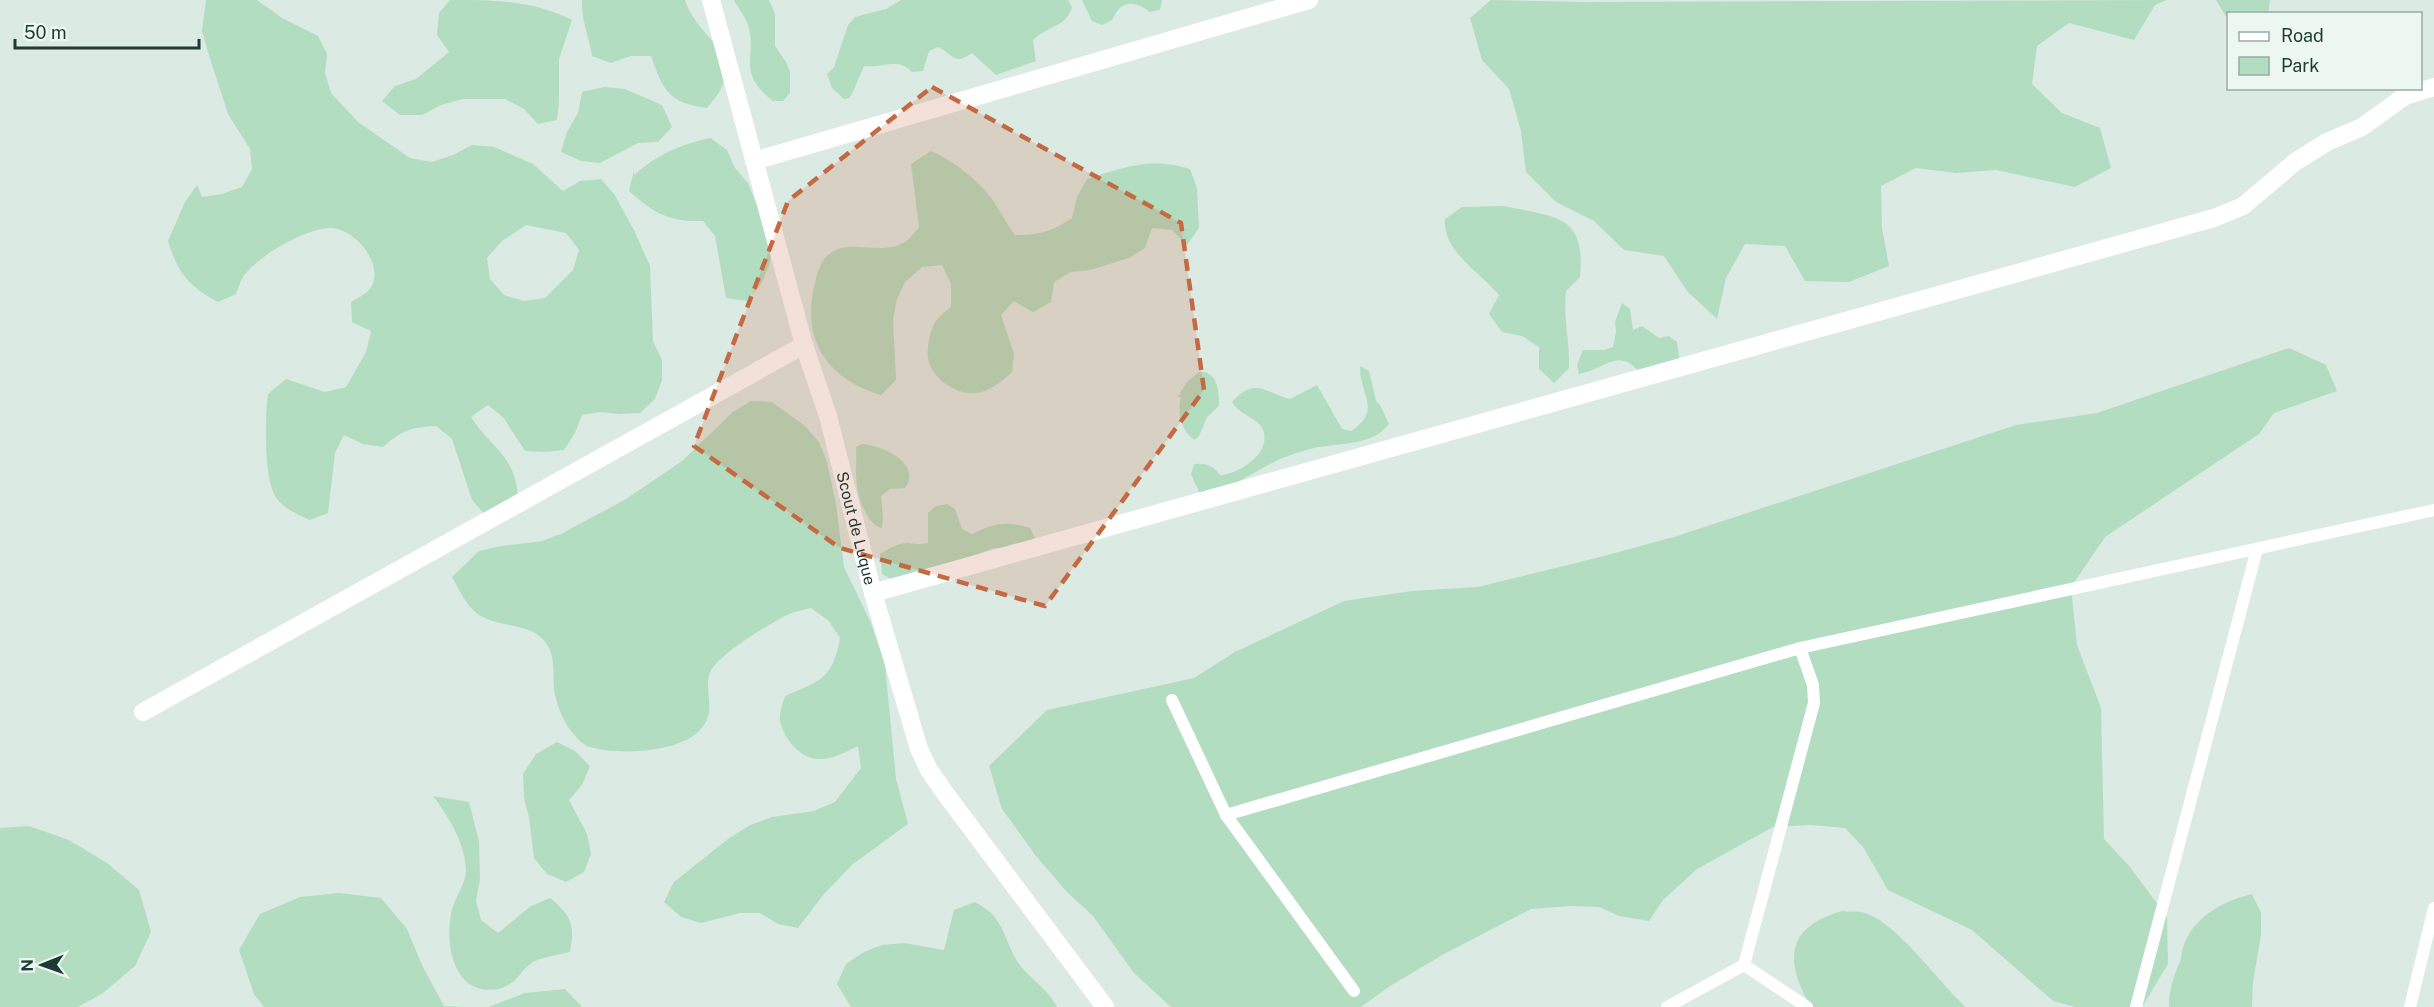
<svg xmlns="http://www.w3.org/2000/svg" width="2434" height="1007" viewBox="0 0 2434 1007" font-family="'Public Sans',sans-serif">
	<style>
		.green { fill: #b3ddc0; fill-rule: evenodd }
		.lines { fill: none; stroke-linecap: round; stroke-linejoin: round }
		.lane { stroke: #fff; stroke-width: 12 }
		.street { stroke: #fff; stroke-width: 18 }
		.marked { fill: #c46a43; fill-opacity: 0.2; stroke: #c46a43; stroke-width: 4.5; stroke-dasharray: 12 8; stroke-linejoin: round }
		.labels { text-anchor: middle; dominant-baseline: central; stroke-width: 4.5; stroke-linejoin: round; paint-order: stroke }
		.street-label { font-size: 16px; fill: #1d3a33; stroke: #edf7f2 }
	</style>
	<rect width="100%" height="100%" fill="#dceae4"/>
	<g class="green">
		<path d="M 206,0 L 257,0 L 282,18 L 318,36 L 327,54 L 325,73 L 331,93 L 358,122 L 410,158 L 432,162 L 453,155 L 472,145 L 494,147 L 533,164 L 563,191 L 580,181 L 601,179 L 614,194 L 634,230 L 650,266 L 653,341 L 662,360 L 662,380 L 655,399 L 640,413 L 620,414 L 600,412 L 582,415 L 575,433 L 564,450 L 545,452 L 525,451 L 503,417 L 488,405 L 471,417 C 493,451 517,455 518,502 L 487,517 L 472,500 L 452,439 L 436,426 C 411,427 401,431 383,447 L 363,444 L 344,435 L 335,453 L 328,513 L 310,520 C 299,515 286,510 278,500 C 263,485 265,415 268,394 L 286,379 L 325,392 L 346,387 L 366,352 L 371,331 L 352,322 L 351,302 C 356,299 362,296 367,292 C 389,271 358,229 331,228 C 306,228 262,254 246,273 C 241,278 239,287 236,294 L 218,302 C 188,286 178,273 168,241 L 185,202 L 197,185 L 202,197 L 222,194 L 242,187 L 252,169 L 250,149 L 228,114 L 208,52 L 202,31 ZM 526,225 L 566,233 L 579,250 L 573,270 L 545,298 L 524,301 L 504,295 L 490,279 L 487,258 L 502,241 Z"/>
		<path d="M 450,0 C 496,0 532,0 572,20 L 559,59 L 559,101 L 557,120 L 538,124 L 524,109 L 505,99 L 463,99 L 441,105 L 422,115 L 400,115 L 382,101 L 395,86 L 416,79 L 449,52 L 437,35 L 439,13 Z"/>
		<path d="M 582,0 L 685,0 C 700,46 756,53 707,108 C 669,103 663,91 651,56 L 631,56 L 611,63 L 592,56 C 589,37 581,19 582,0 Z"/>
		<path d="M 734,0 L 769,0 L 775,14 L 775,46 L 786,62 L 790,72 L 790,93 L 783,101 L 773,101 C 735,71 758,59 748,25 C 745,16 738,8 734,0 Z"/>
		<path d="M 901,0 L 1068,0 L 1072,7 C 1067,27 1047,26 1033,40 L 1036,61 L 996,75 L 972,53 C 954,66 954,55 938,47 L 929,51 L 923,71 L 912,72 C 898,57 884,68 864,66 L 852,94 L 849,98 L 844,99 L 832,88 L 827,74 L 834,67 L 848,25 L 855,17 L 886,9 Z"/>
		<path d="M 1082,0 L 1162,0 L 1160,10 L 1150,12 C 1134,0 1121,0 1112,20 L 1102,25 L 1092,21 Z"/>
		<path d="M 1491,0 L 1586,2 L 2167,0 L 2155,5 L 2134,40 L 2069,23 L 2037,46 L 2032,84 L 2062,113 L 2100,128 L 2111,168 L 2075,187 L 1996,170 L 1956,173 L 1916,168 L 1881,186 L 1882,228 L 1889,266 L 1849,282 L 1805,281 L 1785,246 L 1745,244 L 1726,278 L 1717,319 L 1687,291 L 1664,256 L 1624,250 L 1594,221 L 1556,202 L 1526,172 L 1521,131 L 1509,89 L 1482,60 L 1470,18 Z"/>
		<path d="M 2216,0 L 2270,0 L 2268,13 L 2228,14 L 2228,18 L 2225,15 Z"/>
		<path d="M 604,87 L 625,89 L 662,105 L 672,127 L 658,142 L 638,143 L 600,163 L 581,161 L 561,152 L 567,132 L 578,113 L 582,92 Z"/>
		<path d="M 710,138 L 727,150 L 735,168 L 748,183 L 773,245 L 769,266 L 761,284 L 747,301 L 726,298 L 715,236 L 703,221 C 668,222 654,213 629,191 L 634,170 L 634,175 C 658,154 679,145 710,138 Z"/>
		<path d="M 931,151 C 952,160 978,180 992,199 C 1001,211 1006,224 1015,235 C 1038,236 1053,231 1072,218 L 1077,197 L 1087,179 C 1125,167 1151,157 1190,169 L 1197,188 L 1199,228 L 1187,245 L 1172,230 L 1152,228 L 1145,248 L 1129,258 L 1090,270 L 1071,272 L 1054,282 L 1051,302 L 1033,312 L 1014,301 L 1001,315 L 1014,354 L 1012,372 C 1002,381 990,392 976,393 C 958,395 937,382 930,365 C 925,354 929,335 934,324 C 937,318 945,312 951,307 L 951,284 L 942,265 L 922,267 L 905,282 L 897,299 L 893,319 L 896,380 L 881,395 C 832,381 803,345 813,293 C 815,282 818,267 825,258 C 846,235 878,257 903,243 C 909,240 915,232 919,227 L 911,164 Z"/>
		<path d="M 1504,206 C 1556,217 1586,214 1580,277 L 1566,291 C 1563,317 1570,342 1569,368 L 1554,383 L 1539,369 L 1539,347 L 1522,336 L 1502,332 L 1489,314 L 1499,295 C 1481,273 1442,251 1445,219 L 1462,207 Z"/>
		<path d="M 1622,303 L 1630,309 L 1633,330 L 1642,326 L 1659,338 L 1669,336 L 1677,342 L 1680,362 L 1640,373 C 1618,346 1605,370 1579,374 L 1577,365 L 1583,350 L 1604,350 L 1613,347 L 1616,332 L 1615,322 Z"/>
		<path d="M 2289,348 L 2326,365 L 2337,391 L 2274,413 L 2259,434 L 2105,537 L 2071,587 L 2077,645 L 2101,708 L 2104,839 L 2130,867 L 2167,917 L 2168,964 L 2142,1007 L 2075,1007 L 2053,1001 L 1972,930 L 1888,890 L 1863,847 L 1845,828 L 1811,825 L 1773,827 L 1697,869 L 1663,900 L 1649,921 L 1619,916 L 1599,907 L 1570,906 L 1531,909 L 1444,954 L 1390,986 L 1361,1007 L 1171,1007 L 1134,973 L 1093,916 L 1067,892 L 1036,856 L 1002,809 L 989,766 L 1047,710 L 1194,678 L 1235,652 L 1344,601 L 1412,591 L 1478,587 L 1604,556 L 1677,536 L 2016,425 L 2097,413 Z"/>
		<path d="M 1360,366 L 1369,371 L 1376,401 L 1380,405 L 1389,424 C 1370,449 1334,441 1307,450 C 1297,453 1286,456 1276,461 C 1251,473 1227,493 1199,492 L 1191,474 L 1194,464 C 1206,463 1212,465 1220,475 C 1239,474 1272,453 1263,430 C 1259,418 1240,416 1232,402 C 1255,376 1265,393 1290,399 L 1317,385 L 1342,429 L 1351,431 C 1383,410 1359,394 1360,366 Z"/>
		<path d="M 1199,372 L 1205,372 C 1219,377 1219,394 1219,406 L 1207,417 L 1199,436 L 1195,440 C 1181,432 1177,411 1181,397 L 1178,397 L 1186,383 Z"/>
		<path d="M 751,401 L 772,402 L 805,426 L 819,442 L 827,462 L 836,504 L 844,567 L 871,623 L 885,664 L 896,779 L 908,824 L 853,864 L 824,894 L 798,928 L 778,924 L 760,913 L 740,913 L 701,923 L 681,917 L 664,902 L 674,882 L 728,839 L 750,825 L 772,817 L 814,811 L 835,802 L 861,768 L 858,746 C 846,752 835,758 822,759 C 801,761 783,738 780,720 C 779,713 783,703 785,696 C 820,681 833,679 840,638 L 829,621 L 811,608 C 804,610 796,611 789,614 C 771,623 716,655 710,673 C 703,690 718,712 700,730 C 679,753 615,756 587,746 C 581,743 575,736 571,731 C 562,719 556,703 554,689 C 553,676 555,660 549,648 C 535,620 500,630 478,614 C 466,606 459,589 452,577 L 479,551 L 501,546 L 542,541 L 563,533 L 626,499 L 682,461 L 733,412 Z"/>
		<path d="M 862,444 C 881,445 923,463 905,488 L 890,489 L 881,496 L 883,518 L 882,528 C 868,526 858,498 857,485 C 855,472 857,459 856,447 Z"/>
		<path d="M 947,504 L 955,509 L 962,529 L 972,534 C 995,522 1006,521 1030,528 L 1035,538 L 1034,549 L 994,548 L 964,559 L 891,579 L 882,574 L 880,554 C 888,549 898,543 908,543 C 916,544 919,545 928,543 L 928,513 L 936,506 Z"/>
		<path d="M 557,742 L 575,751 L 590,766 L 582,785 L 569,800 L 587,834 L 591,854 L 584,872 L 566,882 L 547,874 L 534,858 L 529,818 L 524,797 L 523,774 L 536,754 Z"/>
		<path d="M 433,796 L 469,802 L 479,841 L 480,879 L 476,901 L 481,920 L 498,933 L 531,906 L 550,898 C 572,916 575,925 570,952 C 558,955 540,957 530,964 C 519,973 516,985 498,989 C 454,997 445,946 451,914 C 453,899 466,885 466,870 C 465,843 449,817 433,796 Z"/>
		<path d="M 29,826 L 69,840 L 107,863 L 139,890 L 151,932 L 135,966 L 103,993 L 78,1007 L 0,1007 L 0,828 Z"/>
		<path d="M 339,893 L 381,898 L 407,929 L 422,965 L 444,1006 L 464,1007 L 264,1007 L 254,994 L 239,950 L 260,914 L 300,897 Z"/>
		<path d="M 2252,894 L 2261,913 L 2261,935 L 2253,982 L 2252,1007 L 2169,1007 C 2169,990 2173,977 2180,962 C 2182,955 2182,947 2186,940 C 2197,915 2226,900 2252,894 Z"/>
		<path d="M 975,902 C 980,905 986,908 990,912 C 1005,925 1008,950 1020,965 C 1032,981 1048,989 1057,1007 L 851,1007 L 837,984 L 846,964 L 864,952 L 882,945 L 904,943 L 944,950 L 954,910 Z"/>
		<path d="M 1842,911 C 1848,912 1855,911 1861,912 C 1894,918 1940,984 1966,1007 L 1811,1007 C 1784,960 1786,927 1842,911 Z"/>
		<path d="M 565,989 L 582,1007 L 488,1007 L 525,993 Z"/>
	</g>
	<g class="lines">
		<g class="lane">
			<path d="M 1800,648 L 1813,685 L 1814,703 L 1744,965 L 1807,1007"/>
			<path d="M 1172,700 L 1226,815 L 1800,648 L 2434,510"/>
			<path d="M 1226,815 L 1354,991"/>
			<path d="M 1667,1007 L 1744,965"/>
			<path d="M 2136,1007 L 2257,549"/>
			<path d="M 2410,1007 L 2434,908"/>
		</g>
		<g class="street">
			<path id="s1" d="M 711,0 L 804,345 L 828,416 L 873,593 L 919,749 L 929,770 L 945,793 L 1105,1007"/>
			<path d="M 754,161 L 1309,0"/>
			<path d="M 873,593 L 2214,218 L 2243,206 L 2295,162 L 2327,142 L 2362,127 L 2405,96 L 2434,87"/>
			<path d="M 143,712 L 804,345"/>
		</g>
	</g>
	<path class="marked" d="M 932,87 L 1181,223 L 1204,390 L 1045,606 L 840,548 L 694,446 L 788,201 Z"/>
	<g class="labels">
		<g class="street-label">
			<text stroke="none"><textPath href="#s1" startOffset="548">Scout de Luque</textPath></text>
		</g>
	</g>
	<rect x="2227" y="12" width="195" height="78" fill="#edf7f2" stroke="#9aaba6" stroke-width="1.5"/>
	<rect x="2239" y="32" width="30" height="9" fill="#ffffff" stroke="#9aaba6" stroke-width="1.5"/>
	<text x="2281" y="42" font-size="18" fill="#1d3a33">Road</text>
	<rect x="2239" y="57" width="30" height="18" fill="#b3ddc0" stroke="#9aaba6" stroke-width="1.5"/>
	<text x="2281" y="72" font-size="18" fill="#1d3a33">Park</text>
	<g transform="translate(42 965) rotate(269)" stroke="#edf7f2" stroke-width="4.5" paint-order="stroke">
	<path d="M0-4.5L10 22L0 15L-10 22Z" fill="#1d3a33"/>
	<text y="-9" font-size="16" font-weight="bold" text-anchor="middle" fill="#1d3a33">N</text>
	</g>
	<path d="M15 39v9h184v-9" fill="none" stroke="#1d3a33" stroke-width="3"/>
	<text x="24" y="39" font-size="18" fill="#1d3a33" stroke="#edf7f2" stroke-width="4.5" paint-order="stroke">50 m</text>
</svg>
